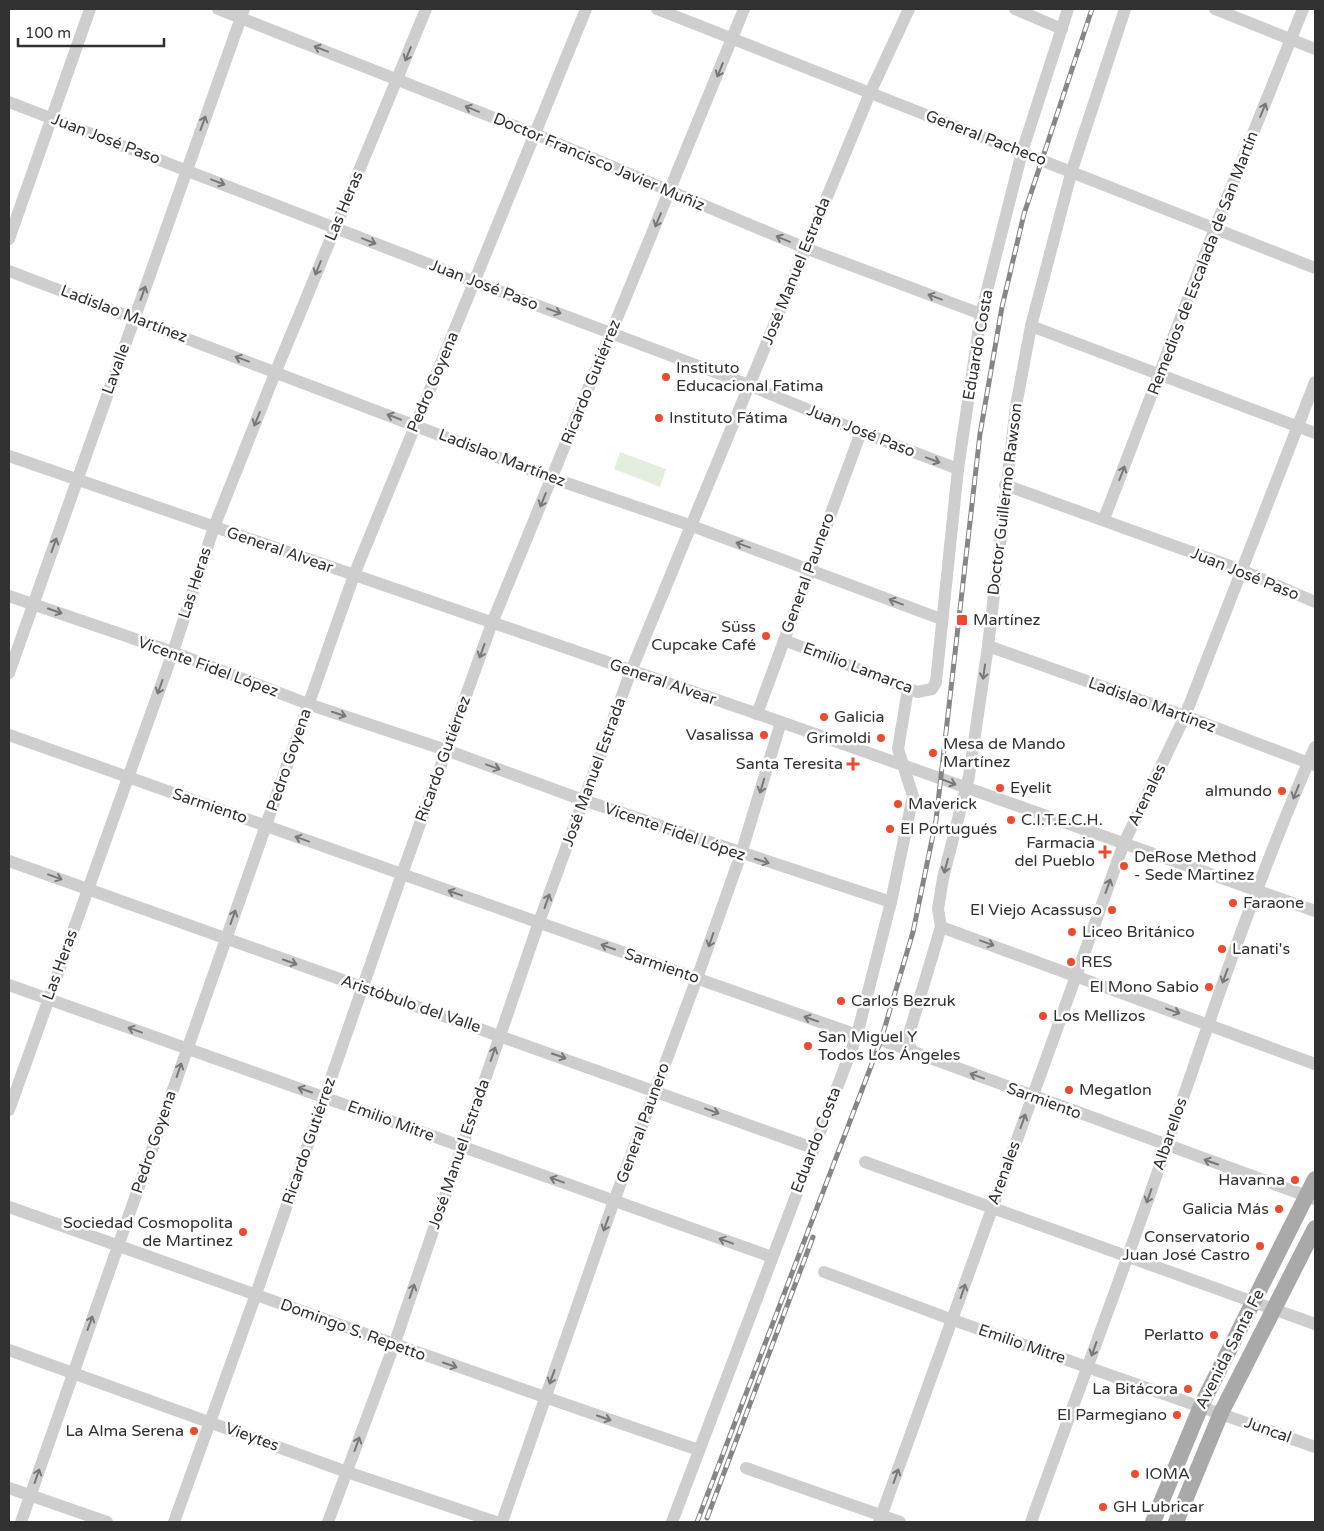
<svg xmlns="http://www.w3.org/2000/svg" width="1324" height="1531" viewBox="0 0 1324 1531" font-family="'Varela Round',sans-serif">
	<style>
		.green { fill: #e4eedf }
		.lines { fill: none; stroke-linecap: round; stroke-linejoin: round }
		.minor { stroke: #cecece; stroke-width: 12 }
		.major { stroke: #a9a9a9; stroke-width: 16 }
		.rail-casing { stroke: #868686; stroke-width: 5 }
		.rail { stroke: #fff; stroke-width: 3; stroke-dasharray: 9; stroke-linecap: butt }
		.oneway { stroke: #787878 }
		.poi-dot { fill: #ed4a2e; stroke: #fff; stroke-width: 2 }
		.labels { text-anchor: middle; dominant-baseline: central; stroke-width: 5; stroke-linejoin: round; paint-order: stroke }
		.street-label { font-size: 16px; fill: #313131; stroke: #fff }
		.poi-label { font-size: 16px; fill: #313131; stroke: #fff; text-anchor: start }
	</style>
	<rect width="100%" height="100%" fill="#fff"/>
	<path class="green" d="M 620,452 L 666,469 L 660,487 L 614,469 Z"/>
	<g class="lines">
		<g class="minor">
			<path d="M 218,9 L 535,134 L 805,248 L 981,314"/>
			<path d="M 657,9 L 1315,268"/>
			<path d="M 1015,9 L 1062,29"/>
			<path d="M 1215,9 L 1315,49"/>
			<path d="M 9,102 L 475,282 L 749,385 L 861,432 L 958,469"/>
			<path d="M 9,239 L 90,9"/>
			<path d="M 9,271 L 552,478 L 692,526 L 941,619"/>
			<path d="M 1031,326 L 1315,433"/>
			<path d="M 9,456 L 781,722 L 1315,911"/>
			<path d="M 1005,485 L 1241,570 L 1315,602"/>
			<path d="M 1104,519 L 1215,228 L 1303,9"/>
			<path d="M 9,596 L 173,652 L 308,704 L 446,750 L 583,800 L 891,902"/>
			<path d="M 784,640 L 917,692 L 932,689 L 936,682 L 958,469 L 981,314 L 1022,152 L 1068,9"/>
			<path d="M 988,646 L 1185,716 L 1314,765"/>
			<path d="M 9,673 L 244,9"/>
			<path d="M 757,714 L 861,432"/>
			<path d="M 9,735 L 857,1035 L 881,1040 L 1315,1199"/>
			<path d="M 9,861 L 813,1148"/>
			<path d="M 941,927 L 1315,1064"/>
			<path d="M 9,985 L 772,1257"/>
			<path d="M 913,1053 L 909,1044 L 909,1034 L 941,927 L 938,909 L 943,878 L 969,776 L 988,646 L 1016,406 L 1031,326 L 1072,170 L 1125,9"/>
			<path d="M 9,1110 L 173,652 L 214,527 L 276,371 L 426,9"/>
			<path d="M 865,1162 L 1315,1324"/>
			<path d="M 9,1207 C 239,1288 468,1372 699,1450"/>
			<path d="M 824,1272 L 953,1320 L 1315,1447"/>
			<path d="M 9,1350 L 347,1472 L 496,1522"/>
			<path d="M 746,1468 L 900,1522"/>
			<path d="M 9,1488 L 107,1522"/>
			<path d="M 21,1522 L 354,575 L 586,9"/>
			<path d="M 174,1522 L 256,1294 L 402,874 L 492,623 L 744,9"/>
			<path d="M 328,1522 L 394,1345 L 539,922 L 631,671 L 870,93 L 909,9"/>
			<path d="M 502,1522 L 614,1201 L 697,978 L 741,854 L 781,722"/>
			<path d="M 672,1522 L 857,1035 L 891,902 L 913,796 L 898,749 L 908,689"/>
			<path d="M 879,1522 L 1124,843 L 1185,716 L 1315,382"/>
			<path d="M 1031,1522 C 1073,1405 1117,1289 1158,1171 C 1207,1028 1254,886 1315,747"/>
		</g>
		<g class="major">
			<path d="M 1153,1522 L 1201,1406 L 1315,1179"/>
			<path d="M 1176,1522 L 1221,1413 L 1315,1228"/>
		</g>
		<g class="rail-casing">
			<g id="rail">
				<path d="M 707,1518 L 813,1237"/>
				<path d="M 697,1522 L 881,1040 L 913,932 L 936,820 L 980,434 L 1002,307 L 1024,214 L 1092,9"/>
			</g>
		</g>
		<use href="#rail" class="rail"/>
	</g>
	<defs><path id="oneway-shaft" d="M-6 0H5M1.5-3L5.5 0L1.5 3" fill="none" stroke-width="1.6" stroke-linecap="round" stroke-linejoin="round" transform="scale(1.25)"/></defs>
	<g class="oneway">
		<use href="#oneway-shaft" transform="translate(321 49) rotate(-159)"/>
		<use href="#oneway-shaft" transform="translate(408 54) rotate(112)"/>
		<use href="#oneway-shaft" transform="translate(720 70) rotate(112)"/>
		<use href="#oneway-shaft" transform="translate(472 109) rotate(-158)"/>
		<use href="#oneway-shaft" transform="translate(1263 110) rotate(-68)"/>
		<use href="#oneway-shaft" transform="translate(203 123) rotate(-70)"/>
		<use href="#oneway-shaft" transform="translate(218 182) rotate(21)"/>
		<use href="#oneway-shaft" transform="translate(658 220) rotate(113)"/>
		<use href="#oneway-shaft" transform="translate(783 239) rotate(-157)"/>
		<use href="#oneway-shaft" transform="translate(369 241) rotate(21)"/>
		<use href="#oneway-shaft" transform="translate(318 268) rotate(112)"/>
		<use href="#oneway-shaft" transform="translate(143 293) rotate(-70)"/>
		<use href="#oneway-shaft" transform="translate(935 297) rotate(-160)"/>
		<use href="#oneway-shaft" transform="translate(554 311) rotate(20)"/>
		<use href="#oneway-shaft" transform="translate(242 359) rotate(-160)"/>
		<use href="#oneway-shaft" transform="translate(394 417) rotate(-159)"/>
		<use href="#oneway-shaft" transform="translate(257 419) rotate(112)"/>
		<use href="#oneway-shaft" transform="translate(933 460) rotate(21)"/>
		<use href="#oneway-shaft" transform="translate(1122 473) rotate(-69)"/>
		<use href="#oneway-shaft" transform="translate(543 500) rotate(112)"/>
		<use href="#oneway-shaft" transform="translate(54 545) rotate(-70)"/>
		<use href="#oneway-shaft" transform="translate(743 545) rotate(-160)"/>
		<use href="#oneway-shaft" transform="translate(896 602) rotate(-159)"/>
		<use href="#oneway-shaft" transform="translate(55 611) rotate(19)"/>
		<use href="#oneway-shaft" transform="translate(482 651) rotate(110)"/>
		<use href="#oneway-shaft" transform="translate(984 672) rotate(98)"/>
		<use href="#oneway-shaft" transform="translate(160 687) rotate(110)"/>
		<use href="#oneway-shaft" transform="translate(339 714) rotate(18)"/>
		<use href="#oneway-shaft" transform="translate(493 767) rotate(20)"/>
		<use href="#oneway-shaft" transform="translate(949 782) rotate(21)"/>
		<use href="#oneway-shaft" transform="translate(762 786) rotate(107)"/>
		<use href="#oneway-shaft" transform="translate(1296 792) rotate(112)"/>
		<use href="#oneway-shaft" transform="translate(302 839) rotate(-160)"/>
		<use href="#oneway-shaft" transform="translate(762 861) rotate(18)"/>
		<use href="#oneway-shaft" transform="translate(946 866) rotate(105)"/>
		<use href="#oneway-shaft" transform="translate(55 877) rotate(20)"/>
		<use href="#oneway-shaft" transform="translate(1108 886) rotate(-70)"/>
		<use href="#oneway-shaft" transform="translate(455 893) rotate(-161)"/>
		<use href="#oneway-shaft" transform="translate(547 901) rotate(-70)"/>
		<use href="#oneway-shaft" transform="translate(233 917) rotate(-70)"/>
		<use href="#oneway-shaft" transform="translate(711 940) rotate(109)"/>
		<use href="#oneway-shaft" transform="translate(987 943) rotate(20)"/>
		<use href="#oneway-shaft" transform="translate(608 947) rotate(-161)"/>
		<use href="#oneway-shaft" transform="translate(290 962) rotate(19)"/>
		<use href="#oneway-shaft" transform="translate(1225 976) rotate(110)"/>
		<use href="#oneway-shaft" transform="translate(1173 1011) rotate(20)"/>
		<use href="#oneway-shaft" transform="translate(811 1019) rotate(-161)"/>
		<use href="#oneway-shaft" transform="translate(135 1030) rotate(-160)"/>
		<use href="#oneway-shaft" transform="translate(493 1054) rotate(-71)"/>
		<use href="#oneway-shaft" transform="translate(559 1056) rotate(19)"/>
		<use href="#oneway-shaft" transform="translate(179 1070) rotate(-71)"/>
		<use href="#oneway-shaft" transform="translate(977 1076) rotate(-160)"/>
		<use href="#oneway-shaft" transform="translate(305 1090) rotate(-161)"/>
		<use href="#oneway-shaft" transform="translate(712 1111) rotate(20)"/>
		<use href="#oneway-shaft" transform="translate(1023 1121) rotate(-70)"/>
		<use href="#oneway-shaft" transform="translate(1211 1162) rotate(-161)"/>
		<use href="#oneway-shaft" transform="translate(557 1180) rotate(-160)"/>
		<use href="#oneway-shaft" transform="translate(1149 1196) rotate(109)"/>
		<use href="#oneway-shaft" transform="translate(606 1224) rotate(110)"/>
		<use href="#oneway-shaft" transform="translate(726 1241) rotate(-160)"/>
		<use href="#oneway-shaft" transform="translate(412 1291) rotate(-71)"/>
		<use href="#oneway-shaft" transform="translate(963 1291) rotate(-71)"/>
		<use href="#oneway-shaft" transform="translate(90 1323) rotate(-70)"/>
		<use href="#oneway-shaft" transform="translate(1094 1349) rotate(110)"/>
		<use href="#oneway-shaft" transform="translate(450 1365) rotate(19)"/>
		<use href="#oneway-shaft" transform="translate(552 1377) rotate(110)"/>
		<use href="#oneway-shaft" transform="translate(604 1418) rotate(19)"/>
		<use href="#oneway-shaft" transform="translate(357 1444) rotate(-70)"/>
		<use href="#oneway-shaft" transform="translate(37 1476) rotate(-71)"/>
		<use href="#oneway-shaft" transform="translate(896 1476) rotate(-70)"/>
	</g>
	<g class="poi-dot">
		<circle cx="666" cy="377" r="5"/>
		<circle cx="659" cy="418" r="5"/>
		<rect x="956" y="614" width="12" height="12" rx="2.5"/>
		<circle cx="766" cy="636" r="5"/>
		<circle cx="824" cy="717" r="5"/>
		<circle cx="764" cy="735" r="5"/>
		<circle cx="881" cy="738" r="5"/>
		<circle cx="933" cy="753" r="5"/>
		<path d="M850.5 756.5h5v5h5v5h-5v5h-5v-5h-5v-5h5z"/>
		<circle cx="1000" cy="788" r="5"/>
		<circle cx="1282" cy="791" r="5"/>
		<circle cx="898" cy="804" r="5"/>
		<circle cx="1011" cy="820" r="5"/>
		<circle cx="890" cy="829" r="5"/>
		<path d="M1102.5 844.5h5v5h5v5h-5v5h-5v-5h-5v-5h5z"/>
		<circle cx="1124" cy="866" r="5"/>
		<circle cx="1233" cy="903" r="5"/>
		<circle cx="1112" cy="910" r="5"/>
		<circle cx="1072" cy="932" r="5"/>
		<circle cx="1222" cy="949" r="5"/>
		<circle cx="1071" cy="962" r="5"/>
		<circle cx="1209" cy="987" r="5"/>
		<circle cx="841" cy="1001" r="5"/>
		<circle cx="1043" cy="1016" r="5"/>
		<circle cx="808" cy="1046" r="5"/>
		<circle cx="1069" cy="1090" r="5"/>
		<circle cx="1295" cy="1180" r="5"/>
		<circle cx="1279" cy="1209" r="5"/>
		<circle cx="243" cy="1232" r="5"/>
		<circle cx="1260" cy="1246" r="5"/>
		<circle cx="1214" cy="1335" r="5"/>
		<circle cx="1188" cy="1389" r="5"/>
		<circle cx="1177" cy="1415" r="5"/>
		<circle cx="194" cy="1431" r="5"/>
		<circle cx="1135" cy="1474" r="5"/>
		<circle cx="1103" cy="1507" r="5"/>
	</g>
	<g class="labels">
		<g class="street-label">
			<text transform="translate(986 138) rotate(21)">General Pacheco</text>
			<text transform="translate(106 139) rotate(21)">Juan José Paso</text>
			<text transform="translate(599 162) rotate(23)">Doctor Francisco Javier Muñiz</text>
			<text transform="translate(344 206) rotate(-67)">Las Heras</text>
			<text transform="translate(1203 263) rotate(-69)">Remedios de Escalada de San Martín</text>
			<text transform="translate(796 271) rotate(-68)">José Manuel Estrada</text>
			<text transform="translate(484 285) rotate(21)">Juan José Paso</text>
			<text transform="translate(124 314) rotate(21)">Ladislao Martínez</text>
			<text transform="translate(978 345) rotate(-80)">Eduardo Costa</text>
			<text transform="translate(116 369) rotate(-70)">Lavalle</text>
			<text transform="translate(433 382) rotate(-67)">Pedro Goyena</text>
			<text transform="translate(591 382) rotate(-68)">Ricardo Gutiérrez</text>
			<text transform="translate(861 431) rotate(22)">Juan José Paso</text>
			<text transform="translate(502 458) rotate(21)">Ladislao Martínez</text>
			<text transform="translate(1005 499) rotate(-83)">Doctor Guillermo Rawson</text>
			<text transform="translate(280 550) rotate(19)">General Alvear</text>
			<text transform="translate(808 573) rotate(-70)">General Paunero</text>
			<text transform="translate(1245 574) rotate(22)">Juan José Paso</text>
			<text transform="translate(195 583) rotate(-72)">Las Heras</text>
			<text transform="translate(208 667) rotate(20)">Vicente Fidel López</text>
			<text transform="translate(858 668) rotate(21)">Emilio Lamarca</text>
			<text transform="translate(663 682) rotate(19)">General Alvear</text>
			<text transform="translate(1152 705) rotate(20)">Ladislao Martínez</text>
			<text transform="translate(443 759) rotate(-70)">Ricardo Gutiérrez</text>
			<text transform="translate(289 760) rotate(-71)">Pedro Goyena</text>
			<text transform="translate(594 772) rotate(-70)">José Manuel Estrada</text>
			<text transform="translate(1147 795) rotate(-64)">Arenales</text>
			<text transform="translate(210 806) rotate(19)">Sarmiento</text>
			<text transform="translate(675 832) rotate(19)">Vicente Fidel López</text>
			<text transform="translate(60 965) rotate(-70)">Las Heras</text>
			<text transform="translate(662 966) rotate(19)">Sarmiento</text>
			<text transform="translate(411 1004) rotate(19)">Aristóbulo del Valle</text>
			<text transform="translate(1044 1101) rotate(20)">Sarmiento</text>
			<text transform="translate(391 1121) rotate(20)">Emilio Mitre</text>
			<text transform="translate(643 1123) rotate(-70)">General Paunero</text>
			<text transform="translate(1170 1134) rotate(-71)">Albarellos</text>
			<text transform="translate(816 1140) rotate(-69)">Eduardo Costa</text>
			<text transform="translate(309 1141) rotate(-71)">Ricardo Gutiérrez</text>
			<text transform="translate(154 1142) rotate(-71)">Pedro Goyena</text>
			<text transform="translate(459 1154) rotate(-71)">José Manuel Estrada</text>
			<text transform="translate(1004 1173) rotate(-70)">Arenales</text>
			<text transform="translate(353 1330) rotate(20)">Domingo S. Repetto</text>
			<text transform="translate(1022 1344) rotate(19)">Emilio Mitre</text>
			<text transform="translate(1230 1349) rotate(-63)">Avenida Santa Fe</text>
			<text transform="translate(1268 1430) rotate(20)">Juncal</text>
			<text transform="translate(252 1437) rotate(20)">Vieytes</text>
		</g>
		<g class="poi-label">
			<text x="676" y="368">Instituto<tspan x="676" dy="18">Educacional Fatima</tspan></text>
			<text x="669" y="418">Instituto Fátima</text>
			<text x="973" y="620">Martínez</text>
			<text x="756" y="627" text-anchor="end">Süss<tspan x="756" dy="18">Cupcake Café</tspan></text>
			<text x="834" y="717">Galicia</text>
			<text x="754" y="735" text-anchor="end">Vasalissa</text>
			<text x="871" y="738" text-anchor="end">Grimoldi</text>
			<text x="943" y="744">Mesa de Mando<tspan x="943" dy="18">Martínez</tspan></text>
			<text x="843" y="764" text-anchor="end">Santa Teresita</text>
			<text x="1010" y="788">Eyelit</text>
			<text x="1272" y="791" text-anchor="end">almundo</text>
			<text x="908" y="804">Maverick</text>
			<text x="1021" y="820">C.I.T.E.C.H.</text>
			<text x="900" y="829">El Portugués</text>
			<text x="1095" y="843" text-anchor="end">Farmacia<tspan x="1095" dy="18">del Pueblo</tspan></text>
			<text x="1134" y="857">DeRose Method<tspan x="1134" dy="18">- Sede Martinez</tspan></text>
			<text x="1243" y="903">Faraone</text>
			<text x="1102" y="910" text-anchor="end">El Viejo Acassuso</text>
			<text x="1082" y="932">Liceo Británico</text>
			<text x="1232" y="949">Lanati's</text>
			<text x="1081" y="962">RES</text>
			<text x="1199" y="987" text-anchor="end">El Mono Sabio</text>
			<text x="851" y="1001">Carlos Bezruk</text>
			<text x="1053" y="1016">Los Mellizos</text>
			<text x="818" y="1037">San Miguel Y<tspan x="818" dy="18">Todos Los Ángeles</tspan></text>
			<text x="1079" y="1090">Megatlon</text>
			<text x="1285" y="1180" text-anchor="end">Havanna</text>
			<text x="1269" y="1209" text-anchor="end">Galicia Más</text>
			<text x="233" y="1223" text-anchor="end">Sociedad Cosmopolita<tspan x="233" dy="18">de Martinez</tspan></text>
			<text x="1250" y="1237" text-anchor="end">Conservatorio<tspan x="1250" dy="18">Juan José Castro</tspan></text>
			<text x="1204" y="1335" text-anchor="end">Perlatto</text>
			<text x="1178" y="1389" text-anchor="end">La Bitácora</text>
			<text x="1167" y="1415" text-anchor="end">El Parmegiano</text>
			<text x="184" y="1431" text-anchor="end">La Alma Serena</text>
			<text x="1145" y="1474">IOMA</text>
			<text x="1113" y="1507">GH Lubricar</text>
		</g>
	</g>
	<rect width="1324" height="1531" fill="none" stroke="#313131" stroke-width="20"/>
	<path d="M18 38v8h146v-8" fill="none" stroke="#313131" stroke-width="2.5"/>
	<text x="25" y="38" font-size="15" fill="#313131" stroke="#ffffff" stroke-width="4" paint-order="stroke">100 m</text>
</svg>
